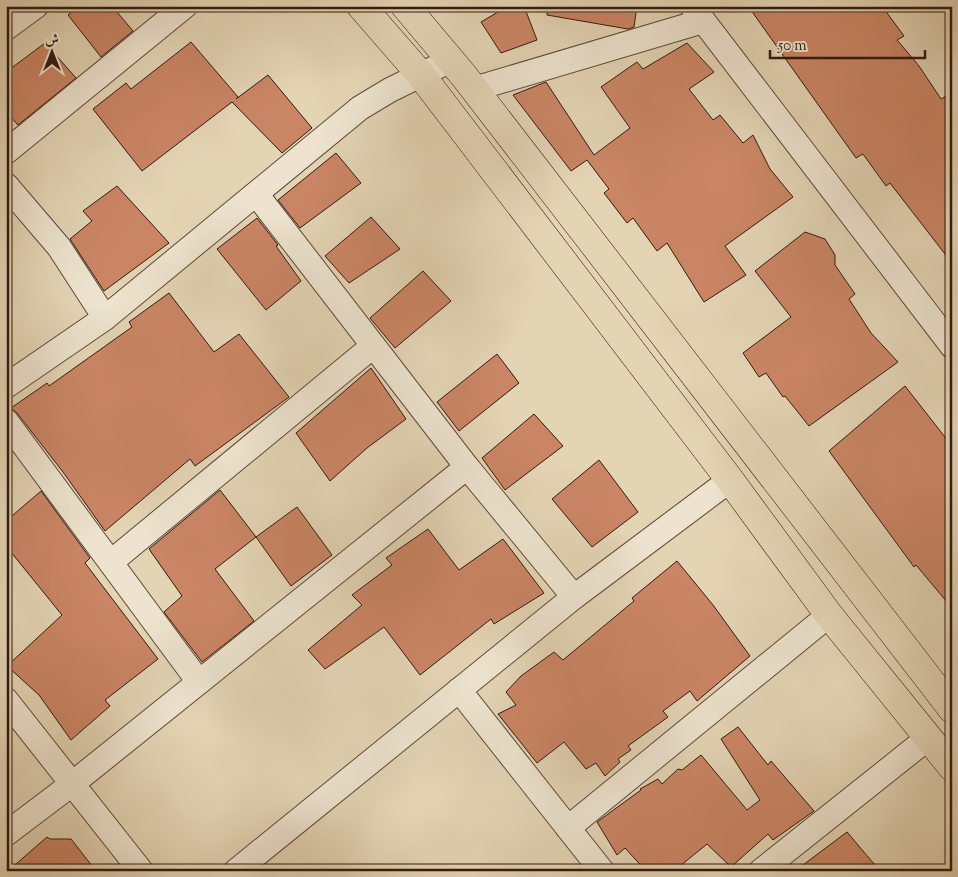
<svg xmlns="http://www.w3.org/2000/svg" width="958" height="877" viewBox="0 0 958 877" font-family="'Sorts Mill Goudy',Amiri,serif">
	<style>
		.building { fill: #ca8565; stroke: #32190f }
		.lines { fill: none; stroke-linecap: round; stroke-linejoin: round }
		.minor-casing { stroke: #5e4838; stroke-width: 26 }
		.primary-casing { stroke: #32190f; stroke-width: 29 }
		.minor { stroke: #ede3ce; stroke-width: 24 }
		.primary { stroke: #e3d4b4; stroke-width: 28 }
	</style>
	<rect width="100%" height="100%" fill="#e3d4b4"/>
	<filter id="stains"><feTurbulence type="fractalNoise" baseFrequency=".004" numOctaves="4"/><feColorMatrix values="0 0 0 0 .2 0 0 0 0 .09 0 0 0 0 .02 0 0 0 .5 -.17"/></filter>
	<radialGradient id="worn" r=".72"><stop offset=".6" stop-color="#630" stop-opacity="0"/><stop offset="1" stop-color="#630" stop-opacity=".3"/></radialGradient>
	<g class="building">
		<path d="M 79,6 L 112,6 L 133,31 L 101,57 L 68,15 Z"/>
		<path d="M 508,6 L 524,6 L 537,40 L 501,53 L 481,22 Z"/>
		<path d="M 547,6 L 637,6 L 634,27 L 628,29 L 547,15 Z"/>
		<path d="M 748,6 L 882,6 L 904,36 L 897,40 L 919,66 L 941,99 L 952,93 L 952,263 L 890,183 L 886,186 L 863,154 L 856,158 Z"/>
		<path d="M 191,42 L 238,97 L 236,99 L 268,75 L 312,128 L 282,153 L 232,102 L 142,171 L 93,109 L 126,83 L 131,89 Z"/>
		<path d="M 45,43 L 76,78 L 18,125 L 6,112 L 6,72 Z"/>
		<path d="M 687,43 L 714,72 L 689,89 L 713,120 L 720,115 L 743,143 L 753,135 L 770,169 L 793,197 L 725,246 L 746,275 L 704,302 L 667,243 L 657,251 L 633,218 L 627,223 L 604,193 L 609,189 L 587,160 L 571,171 L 513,95 L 546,82 L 594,155 L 630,128 L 601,87 L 637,62 L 643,69 Z"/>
		<path d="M 336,153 L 361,183 L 300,228 L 278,200 Z"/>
		<path d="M 117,186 L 169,243 L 104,291 L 70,239 L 92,221 L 83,211 Z"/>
		<path d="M 371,217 L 400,249 L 349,283 L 325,256 Z"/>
		<path d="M 257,218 L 278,245 L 276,246 L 301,281 L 266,310 L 217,249 Z"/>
		<path d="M 805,232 L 825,239 L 835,255 L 835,265 L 855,294 L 849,299 L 871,333 L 898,362 L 809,426 L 785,396 L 783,397 L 766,373 L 759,377 L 743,353 L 791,317 L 755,271 Z"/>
		<path d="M 423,271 L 451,301 L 395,348 L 370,318 Z"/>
		<path d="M 169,293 L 214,352 L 239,334 L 289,397 L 195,466 L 190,459 L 105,531 L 63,472 L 17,413 L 11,408 L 47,383 L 49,386 L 132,327 L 129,322 Z"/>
		<path d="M 497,354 L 519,383 L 459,431 L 437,402 Z"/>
		<path d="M 371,368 L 406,419 L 367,448 L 330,481 L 296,433 Z"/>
		<path d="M 905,386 L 952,446 L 952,608 L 916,565 L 914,567 L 829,451 Z"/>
		<path d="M 534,414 L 563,446 L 505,490 L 482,458 Z"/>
		<path d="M 599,460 L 638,512 L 592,547 L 552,499 Z"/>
		<path d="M 220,490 L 256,537 L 215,569 L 254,621 L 202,662 L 164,612 L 182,596 L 149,549 Z"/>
		<path d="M 41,491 L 90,558 L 85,563 L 158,659 L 105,700 L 110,706 L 71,740 L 39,695 L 7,666 L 62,615 L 6,546 L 6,521 Z"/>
		<path d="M 297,507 L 332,555 L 291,586 L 256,537 Z"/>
		<path d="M 428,529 L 459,570 L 503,539 L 544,593 L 494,624 L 491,619 L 420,675 L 384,627 L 325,669 L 308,650 L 362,605 L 352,595 L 392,565 L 386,558 Z"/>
		<path d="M 677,561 L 713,605 L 750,656 L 697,701 L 690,691 L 663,711 L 668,717 L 628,746 L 631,750 L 618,759 L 620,762 L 605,776 L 596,763 L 586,769 L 564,742 L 537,763 L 498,714 L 516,705 L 506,692 L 521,676 L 554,652 L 563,660 L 634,601 L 632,598 Z"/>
		<path d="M 738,727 L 768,765 L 771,761 L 814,811 L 773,840 L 768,834 L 731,867 L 707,844 L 674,871 L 646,871 L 625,848 L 617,855 L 597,822 L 641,790 L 640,789 L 658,779 L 662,784 L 678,769 L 682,770 L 701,755 L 747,810 L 760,800 L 721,739 Z"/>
		<path d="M 847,832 L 880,871 L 795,871 Z"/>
		<path d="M 47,837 L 50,839 L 71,839 L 96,871 L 8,871 Z"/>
	</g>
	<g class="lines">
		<g class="minor-casing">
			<g id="minor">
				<path d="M 692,6 L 952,346"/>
				<path d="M 6,28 L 36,6"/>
				<path d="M 474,89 L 703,21"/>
				<path d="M 6,152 L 185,6"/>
				<path d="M 6,185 L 59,247 L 105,318"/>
				<path d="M 257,195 L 467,467 L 574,597"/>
				<path d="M 6,386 L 105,318 L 360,108 L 390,90 L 451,60"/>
				<path d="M 6,421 L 199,682"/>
				<path d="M 111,562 L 373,346"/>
				<path d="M 459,690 L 602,871"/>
				<path d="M 6,700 L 141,871"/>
				<path d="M 568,828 L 829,615"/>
				<path d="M 6,834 L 72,784 L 467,467"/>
				<path d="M 236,871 L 574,597 L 730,480"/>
				<path d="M 761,871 L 928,738"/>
			</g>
		</g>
		<g class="primary-casing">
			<g id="primary">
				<path d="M 361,6 L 421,75 L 730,480 L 829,615 L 952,767"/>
				<path d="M 405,6 L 464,76 L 952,709"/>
			</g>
		</g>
		<use href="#minor" class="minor"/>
		<use href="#primary" class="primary"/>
	</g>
	<rect width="958" height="877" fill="none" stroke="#e3d4b4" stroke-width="25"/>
	<rect x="8" y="8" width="943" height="862" fill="none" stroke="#32190f" stroke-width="2.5"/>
	<rect x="12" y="12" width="933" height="852" fill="none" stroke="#32190f"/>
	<g transform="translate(52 52)" stroke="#ede3ce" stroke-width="4" paint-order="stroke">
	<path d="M0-4L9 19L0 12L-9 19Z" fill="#32190f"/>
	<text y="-8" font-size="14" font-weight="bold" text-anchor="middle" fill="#32190f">ش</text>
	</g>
	<path d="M770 50v8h155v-8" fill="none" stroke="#32190f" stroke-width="2.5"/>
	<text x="778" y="50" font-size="15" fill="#32190f" stroke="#ede3ce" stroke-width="4" paint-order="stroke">50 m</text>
	<rect width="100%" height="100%" filter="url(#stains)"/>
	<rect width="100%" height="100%" fill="url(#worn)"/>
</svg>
